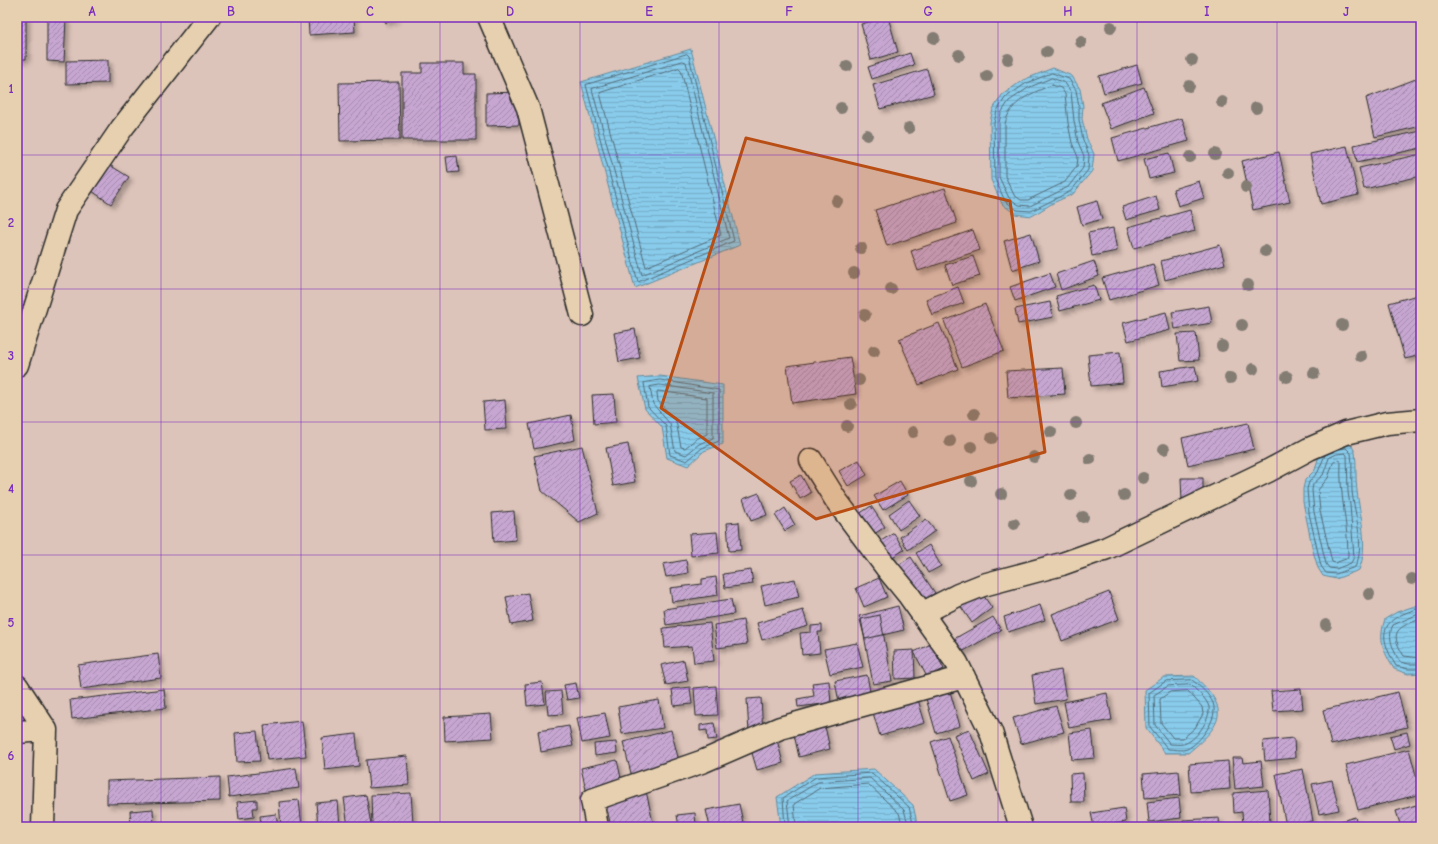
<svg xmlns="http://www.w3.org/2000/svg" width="1438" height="844" viewBox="0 0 1438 844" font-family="'Comic Neue',sans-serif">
<defs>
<pattern id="water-rules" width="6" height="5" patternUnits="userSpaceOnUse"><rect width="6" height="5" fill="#89cbeb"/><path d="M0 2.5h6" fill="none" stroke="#76aeca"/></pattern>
<pattern id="building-hatch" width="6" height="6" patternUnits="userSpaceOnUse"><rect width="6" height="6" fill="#c7a7d2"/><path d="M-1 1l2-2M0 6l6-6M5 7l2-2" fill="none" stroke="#a288ab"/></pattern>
<filter id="shadow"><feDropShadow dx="3.5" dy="3.5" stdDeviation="2" flood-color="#0004"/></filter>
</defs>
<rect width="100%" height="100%" fill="#ddc4ba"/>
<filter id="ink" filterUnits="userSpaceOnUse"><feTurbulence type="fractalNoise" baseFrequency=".025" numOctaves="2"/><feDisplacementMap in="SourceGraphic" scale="8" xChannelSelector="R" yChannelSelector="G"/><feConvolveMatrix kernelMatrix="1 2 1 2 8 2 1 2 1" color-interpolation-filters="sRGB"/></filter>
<g filter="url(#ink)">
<path fill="url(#water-rules)" stroke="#638b9e" d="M691 49 740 245 635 288 581 82Z
M1053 68 1072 76 1080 89 1083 106 1082 119 1087 139 1094 154 1092 171 1073 194 1053 203 1032 216 1015 214 1002 204 991 180 990 122 993 109 1002 95 1023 80Z
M660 376 723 385V444L704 451 688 466 667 458 662 427 645 409 638 378Z
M1346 444 1352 446 1355 452C1357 465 1355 478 1357 491 1360 516 1369 546 1359 570L1336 579 1323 576 1318 568 1313 551 1303 502V489L1305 480 1315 470 1318 459 1323 450Z
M1421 604V673L1408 674 1394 669C1383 651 1378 640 1385 619L1397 612Z
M1194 676C1231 709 1223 724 1188 753H1165L1146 728 1145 690 1164 677Z
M874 769 913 805 918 827H781L777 797 815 773Z"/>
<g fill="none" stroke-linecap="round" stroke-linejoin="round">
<path stroke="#516b78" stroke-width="1" d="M687 54 689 56 734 241 638 282 586 85Z
M683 61 686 62 729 238 642 275 592 89Z
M679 68 681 70 721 235 646 267 600 93Z
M1052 73 1069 79 1076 90 1079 107V120L1083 140 1089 155 1088 170 1071 191 1031 211 1017 210 1005 201 995 179 994 123 997 111 1005 98 1025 84Z
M1052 78 1065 83 1071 92 1074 121 1078 142 1084 156 1083 168 1068 187 1030 206 1019 205 1009 198 999 177V123L1001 113 1009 101 1028 88Z
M1052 85 1061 88 1065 94 1068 123 1072 143 1078 157 1077 166 1065 182 1028 200H1021L1014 195 1005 176V124C1010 101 1032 93 1052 85Z
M660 380 719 390V441L702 448 687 461 670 455 666 426 648 407 644 383Z
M660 385 713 393V438L699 444 686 455 675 451 670 424 653 404 650 387Z
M658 391 707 398V434L696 439 685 448 681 447 676 421 658 401 657 393Z
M1337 454 1345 453 1347 455 1348 492 1350 505 1354 557 1351 563 1336 569 1329 568 1326 564 1314 512 1312 490 1313 484 1323 475 1329 458Z
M1325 455 1318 472 1309 482 1307 489 1309 513 1321 566 1326 573 1336 574 1355 567C1366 548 1354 512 1352 491 1351 478 1353 466 1351 453L1346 448 1340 449
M1338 460 1341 462C1339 493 1348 524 1348 556L1346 559 1335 563 1332 562 1320 511 1318 490 1328 478 1333 463Z
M1421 608C1383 618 1375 631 1396 666L1408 669H1421
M1421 613 1393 625C1387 637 1393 650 1400 662L1409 664H1421
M1421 619C1398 627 1388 631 1404 656L1421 658
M1192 680C1200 686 1209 694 1213 703 1219 718 1200 743 1187 749 1182 751 1173 749 1168 749L1150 727 1149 693 1166 681Z
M1191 685C1197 691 1207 699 1209 707 1211 719 1195 742 1183 744 1179 745 1174 744 1170 744L1155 725 1154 695 1168 686Z
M1188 691 1202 707 1203 714 1195 728 1183 738H1173L1161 723 1160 699 1170 692Z
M785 827 783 798 816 777 872 773 909 807 914 827
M790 827 787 801 818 782 870 778 904 810 909 827
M796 827 794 804 820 788 868 784 899 813 903 827"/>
</g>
<path fill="url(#building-hatch)" stroke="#2b2b2b" filter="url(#shadow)" d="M17 17H26V59H17Z
M308 17H354L355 32 309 35Z
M383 17H397L386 23Z
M888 17 898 52 871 60 861 24Z
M47 18H66L64 62 47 61Z
M910 53 914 65 872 79 868 67Z
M108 60V83L66 84V61Z
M422 63H464V74H476V140H402V73H422Z
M1137 65 1142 83 1104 93 1099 76Z
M927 69 934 94 880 109 873 85Z
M1421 77V126L1375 137 1366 98Z
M399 82 400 140 340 141 339 83Z
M1144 87 1154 113 1111 129 1101 103Z
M519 92V125L486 126V93Z
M1182 118 1189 141 1118 161 1112 138Z
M1421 131V148L1357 162 1354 145Z
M1347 146 1358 195 1321 204 1310 154Z
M1279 152 1290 202 1253 210 1242 161Z
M1169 153 1174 173 1149 179 1144 159Z
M1421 154V176L1364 189 1359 168Z
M457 156 459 172 448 173 446 157Z
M108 164 129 177 111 204 86 187Z
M1199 181 1204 198 1178 206 1173 189Z
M945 188 957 223 887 246 875 210Z
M1156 196 1160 210 1126 220 1122 207Z
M1097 201 1102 219 1082 225 1077 207Z
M1190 210 1195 231 1134 248 1128 227Z
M1113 228 1117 251 1092 256 1088 233Z
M973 230 980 250 918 271 911 251Z
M1031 233 1039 261 1012 270 1004 241Z
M1220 245 1225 264 1165 280 1161 261Z
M973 256 980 276 952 285 945 265Z
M1094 261 1099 276 1061 290 1056 274Z
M1153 264 1159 285 1109 300 1102 278Z
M1050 273 1055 287 1015 301 1010 287Z
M1094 285 1099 300 1060 311 1056 296Z
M958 287 964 303 932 315 926 299Z
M1421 294V355L1405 359 1389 303Z
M1050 302 1053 317 1018 324 1015 309Z
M985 304 1004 351 962 367 944 321Z
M1209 306 1212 323 1175 329 1172 312Z
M1166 312 1170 330 1128 341 1123 323Z
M939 323 958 369 919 385 899 339Z
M635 329 640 358 619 362 614 333Z
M1196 333 1199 360 1180 361 1177 334Z
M1120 352 1123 383 1091 386 1088 355Z
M850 357 856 394 792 403 787 366Z
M1195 366 1198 381 1162 387 1160 371Z
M1063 368 1065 394 1008 398 1006 371Z
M614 394 616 422 594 424 592 395Z
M505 400 507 429 485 430 483 402Z
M571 415 575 440 534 449 529 424Z
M1248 423 1254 449 1188 465 1182 438Z
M628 444 635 482 613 486 606 448Z
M582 446 598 513 579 522 542 491 534 456Z
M859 460 867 475 848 486 839 471Z
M801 475 811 493 800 499 790 481Z
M1181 478H1203V501L1182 502Z
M900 481 908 495 883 510 874 496Z
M759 493 767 515 751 521 743 499Z
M909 500 920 516 899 530 889 514Z
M871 506 885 527 874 534 859 514Z
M785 508 795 525 785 531 775 515Z
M514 511 516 540 494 542 492 513Z
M926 519 935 531 908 550 900 537Z
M739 522 741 550 729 551 727 523Z
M717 532 719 553 691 556 689 534Z
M894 533 904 550 889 559 879 542Z
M929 545 941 566 928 573 916 553Z
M911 557 935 593 922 601 898 565Z
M686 560 688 573 666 577 663 564Z
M751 570 753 584 725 588 723 574Z
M716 577 718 595 672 602 670 588 702 584V579Z
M879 578 887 597 864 607 856 588Z
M795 579 799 597 765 605 761 586Z
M981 592 992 608 972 623 961 607Z
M1109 592 1119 619 1062 641 1052 614Z
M528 593 533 621 511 625 506 597Z
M731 599 734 614 666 625 664 609Z
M1040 605 1045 620 1008 632 1004 617Z
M898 606 904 630 865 639 859 616Z
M803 610 808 626 762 640 757 623Z
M880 615 892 681 873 684 861 619Z
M993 617 1001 630 960 653 952 640Z
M743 620 747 644 717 648 714 625Z
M710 623 714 661 694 663 692 646 665 648 663 628Z
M822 625V632H818L820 653 802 655 800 633 811 632V626Z
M857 643 863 667 830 674 824 649Z
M931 644 944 669 927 677 914 652Z
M914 650 915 678 895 679 894 651Z
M158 654 161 678 81 689 78 665Z
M684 660 688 681 666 685 661 665Z
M1061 670 1066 699 1036 704 1032 675Z
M867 675 871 697 839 703 835 681Z
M829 681 831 703 798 707 797 699 814 696 812 683Z
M542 682 545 704 527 706 525 684Z
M576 683 579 698 567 700 564 685Z
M716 686 718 715 696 716 694 688Z
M690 687 692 704 674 706 672 689Z
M949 688 960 726 936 733 925 695Z
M164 689 166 708 72 719 70 700Z
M1301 689 1303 709 1273 711 1271 691Z
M561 691 563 714 548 715 546 692Z
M1398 692 1407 727 1331 745 1323 710Z
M916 693 925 723 880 736 871 706Z
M1107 693 1112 720 1069 728 1064 702Z
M761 698 763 733H749L747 699Z
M659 700 663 728 622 734 618 707Z
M1056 706 1064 732 1021 744 1013 718Z
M605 713 610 738 582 743 577 718Z
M491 714 493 738 445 741 444 717Z
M302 721 306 756 267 760 264 725Z
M824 722 830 749 799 757 793 730Z
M714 723 717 739 708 740 707 730 700 731V725Z
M569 726 573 746 541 752 538 731Z
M969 729 989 774 974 781 954 735Z
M671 730 680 765 632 777 623 742Z
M1092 730 1095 758 1072 760 1069 733Z
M257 731 260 761 237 762 235 733Z
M1407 732 1410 744 1394 749 1390 736Z
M356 734 359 766 325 770 322 738Z
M776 736 783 763 757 770 749 743Z
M948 736 968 795 950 801 931 742Z
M1294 738 1295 758 1265 761 1263 741Z
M616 742 617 753 595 756 594 744Z
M1409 749 1421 794 1358 810 1346 765Z
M407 756 409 785 369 788 366 760Z
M1232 758H1242L1243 763 1261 761 1264 786 1235 789Z
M617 760 623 787 587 794 581 768Z
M1228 761 1230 789 1191 792 1189 764Z
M296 768 299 788 229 797 227 777Z
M1303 769 1313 821 1286 826 1276 774Z
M1179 771 1181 795 1145 798 1143 774Z
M1083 773 1084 802H1071L1070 774Z
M220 777V801L107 804V781Z
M1332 780 1339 810 1319 814 1312 784Z
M1268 790 1270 823 1243 825 1242 812 1234 813 1233 793Z
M646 791 654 827H611L605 800Z
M411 793 413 823 372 825 371 795Z
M366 795 371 825 348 827 344 798Z
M1179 798 1181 818 1149 822 1147 802Z
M257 800V808H253L254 817 239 819 237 802Z
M299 800 302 827H281L279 802Z
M338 801 340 827H318L316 803Z
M739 804 744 827H710L706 810Z
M1416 805 1421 827H1401L1396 811Z
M1124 808 1126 822 1094 827 1091 813Z
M153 809 154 827H131L130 811Z
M695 813 696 827H679L677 815Z
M276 814 278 827H261L260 816Z
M1355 817 1358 827H1329L1328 825Z
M1219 818 1220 827H1184L1183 820Z
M257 823 258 827H202Z
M1178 823V827H1155V825Z"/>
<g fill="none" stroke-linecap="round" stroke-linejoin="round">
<defs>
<path id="minor" d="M489 17 528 108 582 315
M17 365 66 210 122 128 209 17
M811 460 836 500 886 567 908 594 957 663 991 732 1021 827
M923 613 958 595 983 585 1062 564 1107 548 1268 471 1309 449 1346 433 1387 423 1421 420
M17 686 46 730 43 827
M17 732 46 730
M597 827 592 800 704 761 780 728 964 677"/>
</defs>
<use href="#minor" stroke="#2b2b2b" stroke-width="25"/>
<use href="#minor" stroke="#e7d0b0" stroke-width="22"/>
</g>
<g fill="#827b73">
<circle cx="1111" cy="27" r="6"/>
<circle cx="934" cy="38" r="6"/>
<circle cx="1081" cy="42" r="6"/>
<circle cx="1047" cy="52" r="6"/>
<circle cx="959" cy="55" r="6"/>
<circle cx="1008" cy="59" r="6"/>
<circle cx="1192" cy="60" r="6"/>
<circle cx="847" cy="66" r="6"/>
<circle cx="987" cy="76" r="6"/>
<circle cx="1189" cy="86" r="6"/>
<circle cx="1222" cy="102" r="6"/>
<circle cx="841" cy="108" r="6"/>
<circle cx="1256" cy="108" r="6"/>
<circle cx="909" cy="128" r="6"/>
<circle cx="867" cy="135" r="6"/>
<circle cx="1215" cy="154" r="6"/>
<circle cx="1190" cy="157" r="6"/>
<circle cx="1228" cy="173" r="6"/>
<circle cx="1246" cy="187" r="6"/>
<circle cx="837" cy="201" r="6"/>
<circle cx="861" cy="248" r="6"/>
<circle cx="1265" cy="251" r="6"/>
<circle cx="854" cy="273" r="6"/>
<circle cx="1248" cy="285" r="6"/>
<circle cx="891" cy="289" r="6"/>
<circle cx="865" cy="315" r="6"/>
<circle cx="1242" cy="325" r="6"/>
<circle cx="1342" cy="325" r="6"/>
<circle cx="1222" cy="346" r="6"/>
<circle cx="874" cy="351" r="6"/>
<circle cx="1361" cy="356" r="6"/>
<circle cx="1253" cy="369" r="6"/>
<circle cx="1314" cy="373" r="6"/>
<circle cx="1287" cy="377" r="6"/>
<circle cx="1230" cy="378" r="6"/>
<circle cx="859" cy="380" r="6"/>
<circle cx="851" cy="404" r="6"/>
<circle cx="974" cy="414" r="6"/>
<circle cx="1076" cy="423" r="6"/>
<circle cx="847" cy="426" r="6"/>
<circle cx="913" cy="432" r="6"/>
<circle cx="1051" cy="432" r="6"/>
<circle cx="992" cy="438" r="6"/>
<circle cx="950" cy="441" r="6"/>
<circle cx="971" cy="447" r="6"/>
<circle cx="1164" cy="449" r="6"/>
<circle cx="1034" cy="457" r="6"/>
<circle cx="1090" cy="459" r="6"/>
<circle cx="1143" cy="478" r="6"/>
<circle cx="971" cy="481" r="6"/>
<circle cx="1001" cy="494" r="6"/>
<circle cx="1071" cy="495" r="6"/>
<circle cx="1124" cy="495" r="6"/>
<circle cx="1083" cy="517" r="6"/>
<circle cx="1014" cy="524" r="6"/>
<circle cx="1412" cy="579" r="6"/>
<circle cx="1369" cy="594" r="6"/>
<circle cx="1326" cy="625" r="6"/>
</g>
</g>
<path fill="#b94e14" fill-opacity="0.2" stroke="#b94e14" stroke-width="3" stroke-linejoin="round" d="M746 138 1010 201 1045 452 816 519 661 408Z"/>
<path fill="none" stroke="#7b2cbf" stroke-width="1" stroke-opacity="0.55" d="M161 17V827M301 17V827M440 17V827M580 17V827M719 17V827M858 17V827M998 17V827M1137 17V827M1277 17V827M17 155H1421M17 289H1421M17 422H1421M17 555H1421M17 689H1421"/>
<rect width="1438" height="844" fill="none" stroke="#e7d0b0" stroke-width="44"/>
<rect x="22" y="22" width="1394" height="800" fill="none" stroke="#7b2cbf" stroke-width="1.5"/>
<g font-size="13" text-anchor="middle" font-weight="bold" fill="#7b2cbf">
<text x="92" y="16">A</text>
<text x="231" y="16">B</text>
<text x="370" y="16">C</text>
<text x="510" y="16">D</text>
<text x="649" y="16">E</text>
<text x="789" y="16">F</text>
<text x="928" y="16">G</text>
<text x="1068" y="16">H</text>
<text x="1207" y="16">I</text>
<text x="1346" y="16">J</text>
<text x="11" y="93">1</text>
<text x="11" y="227">2</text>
<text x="11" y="360">3</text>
<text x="11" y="493">4</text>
<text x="11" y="627">5</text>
<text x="11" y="760">6</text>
</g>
</svg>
